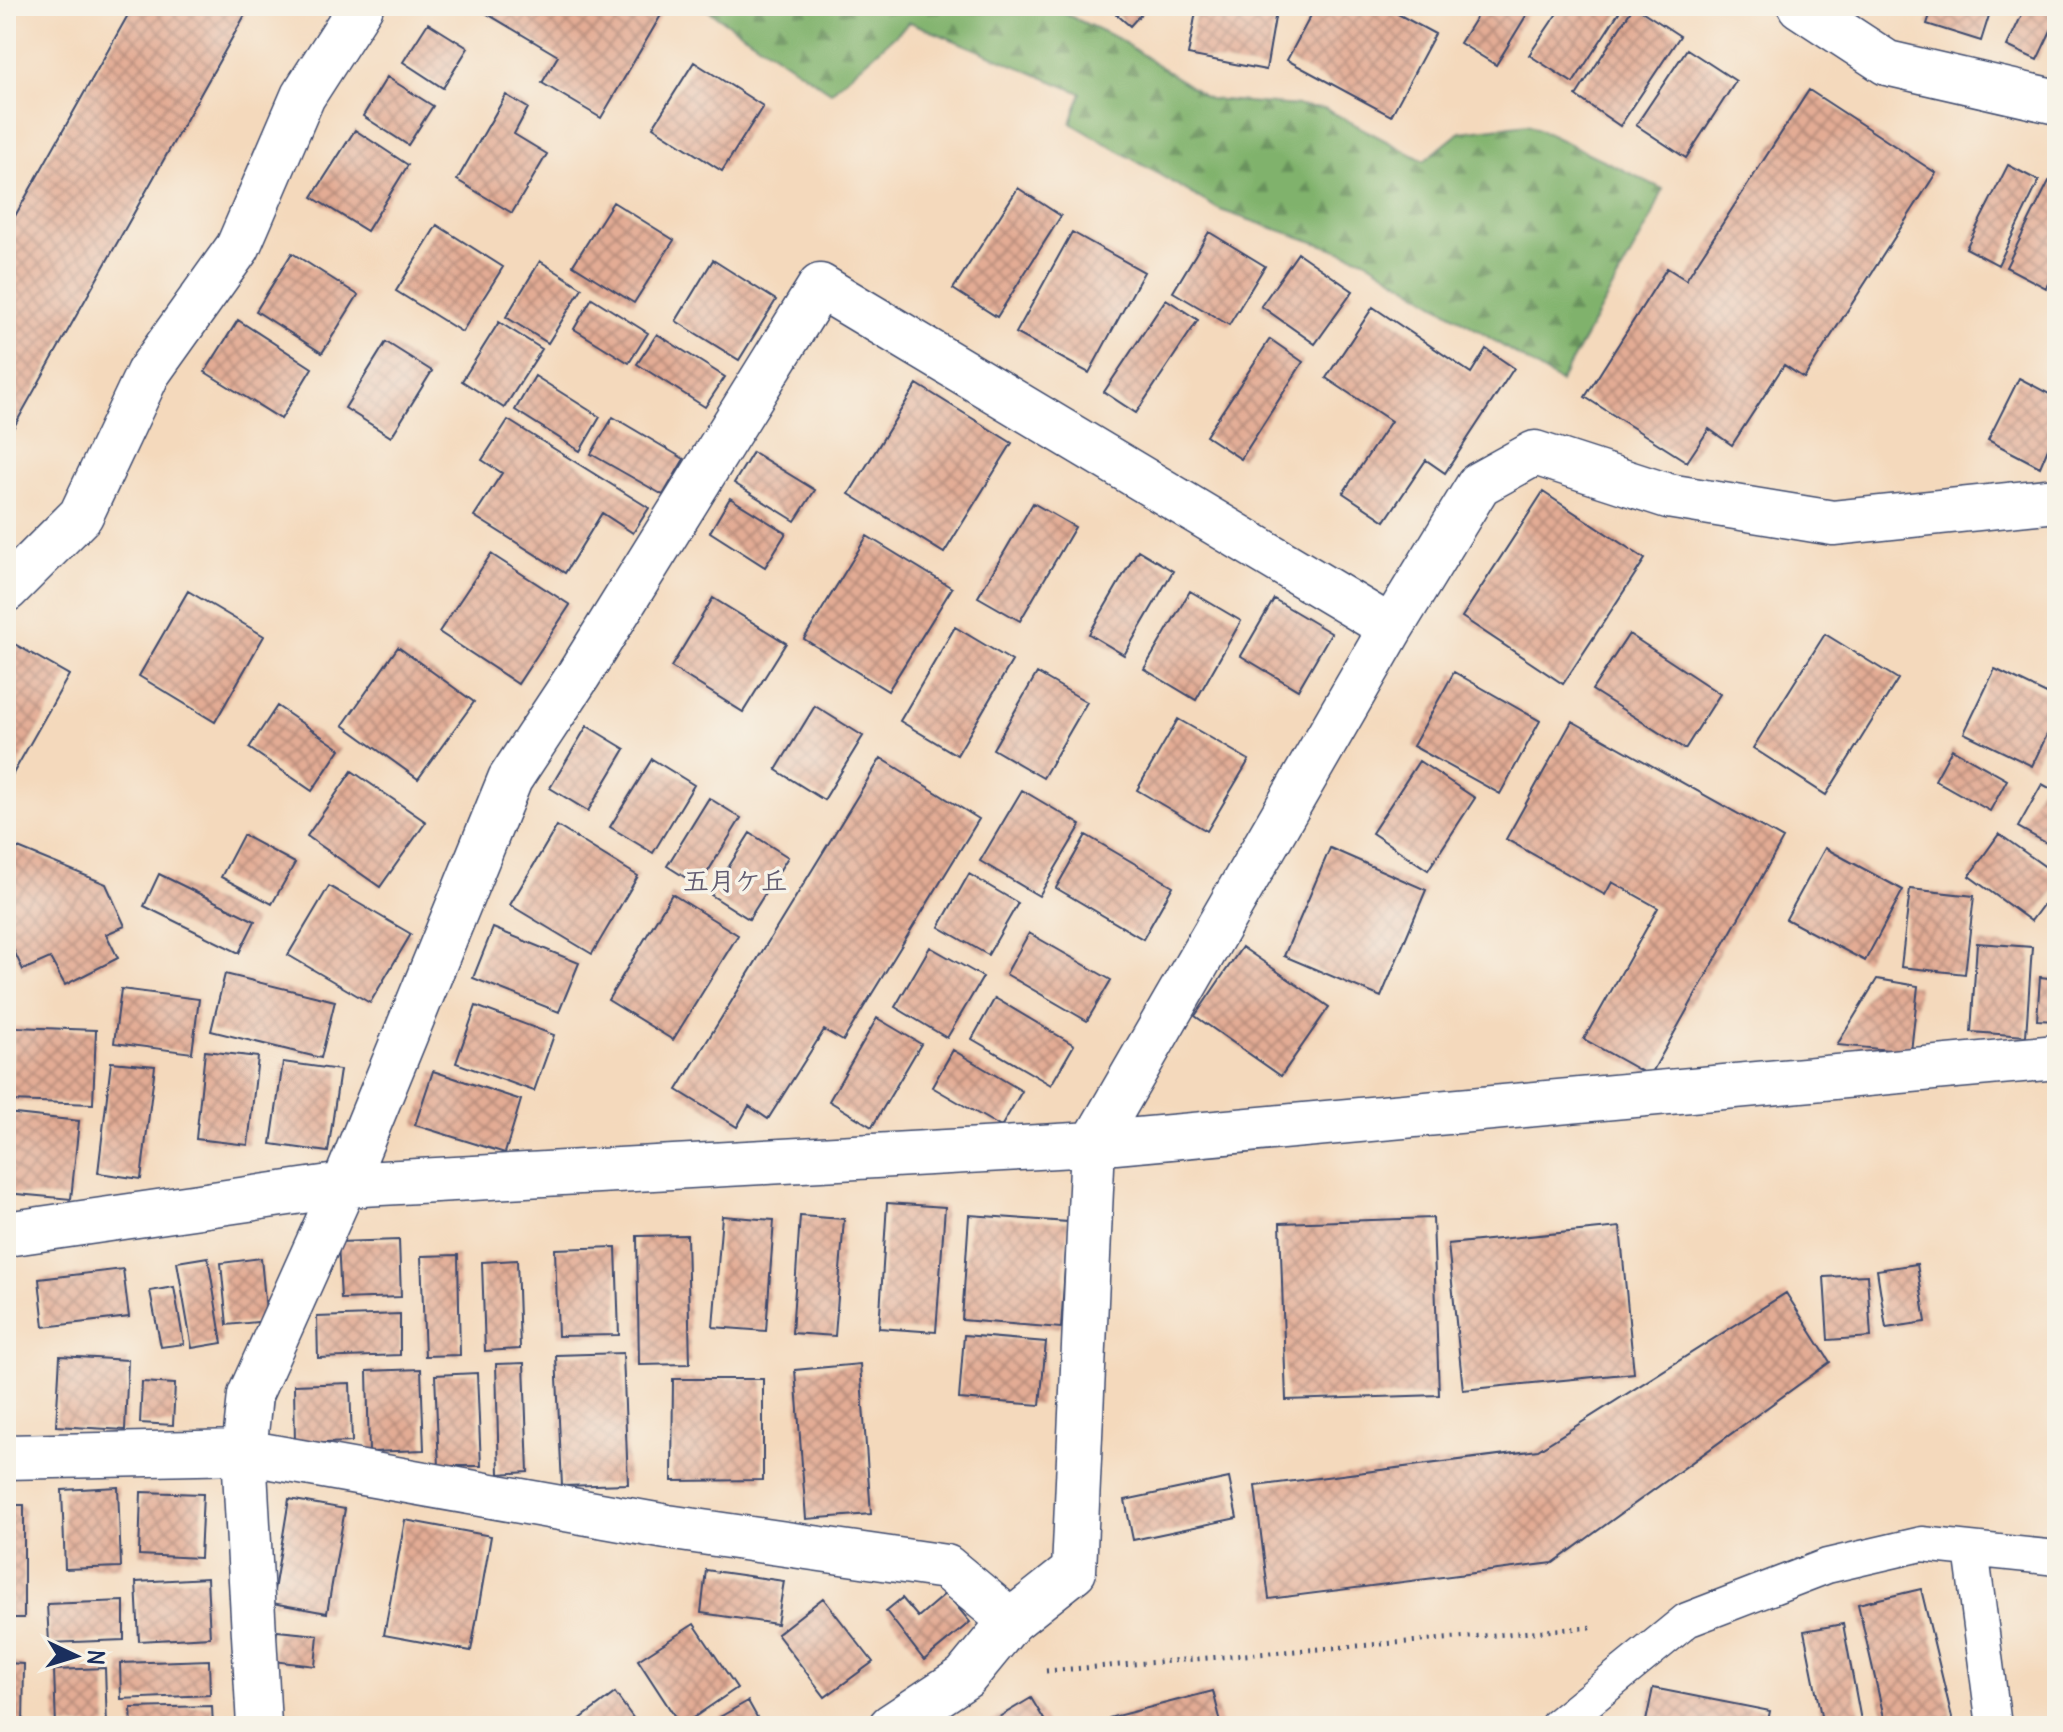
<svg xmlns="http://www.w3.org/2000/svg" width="2063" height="1732" viewBox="0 0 2063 1732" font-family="Delius,'Klee One',sans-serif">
<defs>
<pattern id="forest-firs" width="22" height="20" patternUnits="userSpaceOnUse" patternTransform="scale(2)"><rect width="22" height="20" fill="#80b26c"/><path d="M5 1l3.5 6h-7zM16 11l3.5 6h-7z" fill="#68915c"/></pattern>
<pattern id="building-cross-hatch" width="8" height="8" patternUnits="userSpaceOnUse" patternTransform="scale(2)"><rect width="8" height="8" fill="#e3ac94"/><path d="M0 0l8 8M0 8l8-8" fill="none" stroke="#b78c7c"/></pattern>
</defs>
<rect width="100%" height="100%" fill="#f7f3e8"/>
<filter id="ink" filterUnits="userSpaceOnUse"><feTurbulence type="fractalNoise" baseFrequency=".0125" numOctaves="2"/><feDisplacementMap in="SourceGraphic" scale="16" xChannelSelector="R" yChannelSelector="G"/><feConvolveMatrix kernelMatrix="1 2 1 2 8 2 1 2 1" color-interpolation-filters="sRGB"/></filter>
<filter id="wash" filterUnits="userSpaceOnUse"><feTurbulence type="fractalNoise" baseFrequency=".006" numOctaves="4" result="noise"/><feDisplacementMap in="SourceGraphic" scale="32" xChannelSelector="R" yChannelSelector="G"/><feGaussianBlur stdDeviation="1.8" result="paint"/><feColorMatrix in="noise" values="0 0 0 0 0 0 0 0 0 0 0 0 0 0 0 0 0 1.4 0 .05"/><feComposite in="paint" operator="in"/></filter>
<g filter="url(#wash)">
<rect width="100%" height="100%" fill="#f4d9bc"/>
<path fill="url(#forest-firs)" stroke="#4e7065" stroke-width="2" d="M705 6H1048L1117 38 1209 99 1324 108 1424 161 1460 132 1528 124 1663 189 1652 217 1560 382 1364 259 1220 210 1071 123 1081 93 910 22 831 92 703 7Z"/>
<g id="blocks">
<path fill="url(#building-cross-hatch)" d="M133 6H250L6 441V232Z
M474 6H658L664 10 601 118 542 83 558 56Z
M1107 6H1148L1130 26Z
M1197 6H1277L1266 70 1188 55Z
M1316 6H1383L1435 34 1391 116 1287 60Z
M1483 6H1532L1496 65 1460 43Z
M1562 6H1623L1573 83 1529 55Z
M1634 6 1680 36 1620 126 1576 96Z
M1933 6H1992L1981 41 1927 24Z
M2026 6H2057V18L2037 60 2007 46Z
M428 23 468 48 443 88 403 62Z
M1687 49 1736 81 1686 158 1636 125Z
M694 62 763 106 722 171 653 127Z
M387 77 433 106 408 145 363 116Z
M1809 90 1936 173 1804 378 1784 365 1732 445 1709 429 1687 462 1585 397 1667 268 1686 280Z
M506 95 528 108 514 134 547 154 512 213 457 180Z
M355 130 408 165 367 231 312 197Z
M2008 165 2039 181 1998 265 1966 248Z
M2049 181 2057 185V265L2046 288 2006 267Z
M1018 188 1061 216 997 317 953 289Z
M613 202 674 240 634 303 573 265Z
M437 225 503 267 462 332 396 291Z
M1072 232 1144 272 1089 373 1016 333Z
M1209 232 1265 266 1229 325 1173 292Z
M292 253 358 295 322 353 256 311Z
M1298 253 1353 291 1315 344 1261 306Z
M713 260 776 300 739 360 676 321Z
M540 261 582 288 548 343 506 317Z
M592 298 648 333 629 363 574 329Z
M1166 299 1198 320 1136 413 1104 392Z
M1373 307 1471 373 1486 349 1514 368 1445 473 1426 460 1385 521 1343 493 1391 421 1326 378Z
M238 320 312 368 281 419 205 372Z
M499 322 542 349 504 408 462 381Z
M657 334 725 377 705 407 637 364Z
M1270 339 1303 362 1241 459 1206 436Z
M386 342 432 371 391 437 345 408Z
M535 376 600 417 580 451 515 410Z
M2019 378 2057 398V453L2048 448 2040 467 1988 440Z
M917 384 1012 443 944 553 849 494Z
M613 417 684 459 663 495 591 454Z
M508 420 649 508 633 533 602 513 565 573 474 516 502 473 482 460Z
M753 452 815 490 795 521 734 483Z
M1543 492 1645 559 1563 684 1462 617Z
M730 498 786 533 765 567 710 532Z
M1033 503 1075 527 1020 621 978 597Z
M867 536 952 588 888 691 804 639Z
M1138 550 1173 571 1124 655 1089 634Z
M491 554 570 605 518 684 439 632Z
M188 591 264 636 215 722 139 676Z
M1190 591 1241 621 1196 700 1144 669Z
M713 598 786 643 743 712 671 667Z
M1274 599 1331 633 1298 690 1241 656Z
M955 627 1012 661 957 755 900 721Z
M1629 634 1720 694 1685 749 1592 690Z
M1825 634 1898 679 1826 795 1753 748Z
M11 642 69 675 6 786V651Z
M398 647 474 702 418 779 343 725Z
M1995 669 2057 699V714L2032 766 1964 733Z
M1454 672 1540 721 1500 794 1413 746Z
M1037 673 1087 702 1043 778 993 749Z
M277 706 340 749 312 791 249 748Z
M815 706 863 736 824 800 776 770Z
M1178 719 1249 760 1207 831 1137 790Z
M1572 721 1783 839 1650 1076 1584 1039 1658 908 1612 882 1605 895 1506 839Z
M587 726 625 749 588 811 550 788Z
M1952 749 2007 780 1990 811 1935 780Z
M881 758 979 819 843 1041 824 1030 768 1119 749 1106 737 1127 677 1090Z
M652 759 694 785 653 853 610 827Z
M1419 761 1475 798 1428 870 1372 833Z
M352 771 426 822 380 887 307 836Z
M2042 784 2057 792V849L2018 827Z
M1022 790 1081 825 1039 896 980 861Z
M709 798 741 818 699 886 667 866Z
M557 826 638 876 592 954 510 905Z
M750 833 788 857 749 919 711 895Z
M1999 834 2057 875V886L2031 921 1969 876Z
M243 835 295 863 272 904 221 877Z
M1086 835 1173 886 1143 939 1056 888Z
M6 843 106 884 125 926 106 934 118 958 65 985 50 958 23 970 14 951 6 955Z
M1330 848 1426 890 1381 997 1284 956Z
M1825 848 1903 890 1865 961 1786 919Z
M159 874 255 921 239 953 144 906Z
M969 874 1018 903 988 955 939 927Z
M329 886 411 934 370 1003 288 955Z
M1910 889 1974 896 1965 974 1901 967Z
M672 894 738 935 673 1040 608 1000Z
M493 928 579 963 559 1012 473 978Z
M1029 933 1111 980 1087 1021 1006 974Z
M1977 943 2032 947 2026 1036 1971 1032Z
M930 947 983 977 947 1038 895 1007Z
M1242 947 1329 1007 1281 1076 1195 1016Z
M225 974 335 1001 321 1058 211 1031Z
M2040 977 2057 979V1021L2037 1020Z
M1877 979 1918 986 1911 1052 1837 1045Z
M121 989 199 999 192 1053 114 1043Z
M995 998 1074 1045 1051 1085 972 1039Z
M476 1006 554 1035 534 1091 456 1063Z
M877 1018 921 1044 872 1127 829 1101Z
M14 1027 96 1030 93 1104 11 1101Z
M953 1050 1022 1091 1001 1127 932 1087Z
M205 1051 258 1057 248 1145 196 1139Z
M111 1062 155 1066 141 1179 98 1173Z
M283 1062 340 1070 328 1152 271 1144Z
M433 1071 521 1100 505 1153 415 1125Z
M6 1113 79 1121 71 1199 6 1193Z
M887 1203 945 1207 936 1332 879 1328Z
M969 1215 1068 1222 1061 1328 962 1320Z
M722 1216 774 1220 766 1331 713 1327Z
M800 1216 844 1219 835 1336 792 1333Z
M1433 1218 1439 1395 1286 1400 1280 1223Z
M1620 1227 1634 1373 1463 1390 1448 1244Z
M687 1235 690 1364 639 1365 637 1236Z
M399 1240 401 1297 341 1299 338 1242Z
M616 1247 619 1335 558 1336 555 1249Z
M458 1255 460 1355 425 1356 421 1256Z
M208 1257 222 1343 192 1348 177 1262Z
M261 1258 267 1321 227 1325 221 1263Z
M517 1260 520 1349 485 1351 482 1262Z
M1917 1264 1926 1322 1886 1328 1877 1270Z
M123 1269 129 1317 44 1327 39 1279Z
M1867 1275 1871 1337 1828 1340 1824 1277Z
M174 1287 184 1344 161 1347 150 1291Z
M1786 1293 1830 1362 1553 1563 1269 1599 1255 1486 1538 1450Z
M400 1314V1355L318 1358 317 1317Z
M964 1335 1046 1342 1040 1405 959 1399Z
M623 1353 628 1484 562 1486 556 1355Z
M60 1356 128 1360 125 1430 56 1426Z
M524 1363 528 1472 499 1474 496 1364Z
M860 1364 871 1514 806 1519 795 1370Z
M421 1369 424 1450 369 1452 367 1371Z
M477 1373 481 1466H439L435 1375Z
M673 1379H763V1480L672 1481Z
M142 1382 175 1384 173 1425 140 1423Z
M350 1383 352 1442 295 1444 294 1385Z
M1229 1478 1237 1518 1133 1540 1125 1500Z
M118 1487 121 1567 65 1569 62 1490Z
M141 1492 203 1494 200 1558 139 1555Z
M289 1499 345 1509 327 1613 272 1603Z
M6 1505H24V1618H6Z
M405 1520 491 1536 471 1651 384 1635Z
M706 1570 784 1581 777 1624 701 1613Z
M207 1578 210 1637 139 1641 136 1582Z
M1921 1589 1954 1726H1886L1858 1604Z
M946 1593 970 1622 924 1660 886 1611 902 1598 918 1617Z
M823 1598 873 1662 825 1697 777 1634Z
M124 1601V1640L49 1643 47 1604Z
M694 1624 737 1688 681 1726 638 1660Z
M1843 1624 1862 1726H1823L1804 1631Z
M277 1631 318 1635 315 1666 272 1661Z
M209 1660 210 1695 121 1699 120 1663Z
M6 1663 24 1664 23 1726H6Z
M105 1668 107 1726H56L54 1670Z
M1653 1688 1770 1711 1767 1726H1645Z
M1213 1691 1222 1726H1111L1109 1718Z
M615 1693 639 1726H571Z
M1031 1698 1048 1726H984Z
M748 1701 762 1726H704Z
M212 1706 213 1726H132L131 1708Z"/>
</g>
</g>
<g filter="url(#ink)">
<use href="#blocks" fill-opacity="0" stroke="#3c486c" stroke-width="2"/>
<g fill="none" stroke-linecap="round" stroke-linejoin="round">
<defs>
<path id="service" d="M1971 1549 1994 1726
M1557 1726 1687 1620 1827 1566 1922 1544 2057 1558"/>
<path id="minor" d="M1800 6 1887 63 2057 102
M6 590 81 515 148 373 238 247 303 96 361 6
M6 1234 344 1185 1093 1144 2057 1057
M6 1457 244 1452 667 1527 946 1567 1011 1621
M259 1726 244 1452 250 1395 344 1185 510 779 578 676 820 286 1391 628
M891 1726 965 1677 1011 1621 1074 1571 1093 1144 1391 628 1479 484 1535 453 1668 496 1833 523 2057 500"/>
</defs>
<use href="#service" stroke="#3c486c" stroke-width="37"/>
<use href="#minor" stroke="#3c486c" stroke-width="47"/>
<path stroke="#3c486c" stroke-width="5" stroke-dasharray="2 6" stroke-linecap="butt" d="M1046 1671 1594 1627"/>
<use href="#service" stroke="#fff" stroke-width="34"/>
<use href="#minor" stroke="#fff" stroke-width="44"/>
</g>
</g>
<g text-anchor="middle" stroke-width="7" stroke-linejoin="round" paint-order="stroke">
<g font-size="26" font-weight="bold" fill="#615b71" stroke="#f7f3e8">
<text x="735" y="890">五月ケ丘</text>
</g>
</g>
<rect width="2063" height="1732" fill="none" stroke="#f7f3e8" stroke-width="32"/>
<g transform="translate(76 1656) rotate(94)" stroke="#f7f3e8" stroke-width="6" paint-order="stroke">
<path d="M0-6L14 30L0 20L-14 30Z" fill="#1b2f5e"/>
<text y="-12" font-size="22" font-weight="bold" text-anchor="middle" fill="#1b2f5e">N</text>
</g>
</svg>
